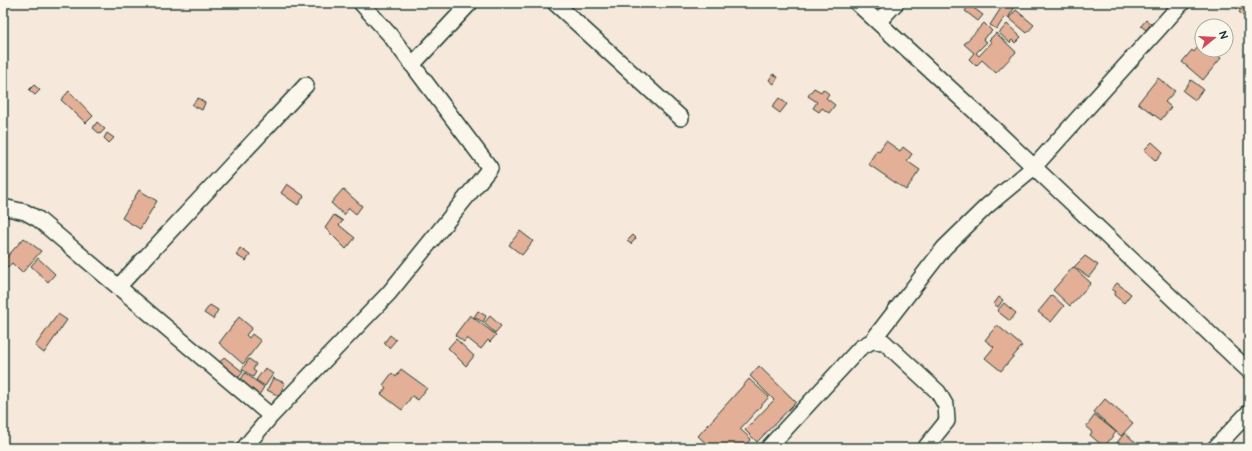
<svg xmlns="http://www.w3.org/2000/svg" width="1252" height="451" viewBox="0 0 1252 451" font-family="'Balsamiq Sans',sans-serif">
<rect width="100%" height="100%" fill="#f6e9db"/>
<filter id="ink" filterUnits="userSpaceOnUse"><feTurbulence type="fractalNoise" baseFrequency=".025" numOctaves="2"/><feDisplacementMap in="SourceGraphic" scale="8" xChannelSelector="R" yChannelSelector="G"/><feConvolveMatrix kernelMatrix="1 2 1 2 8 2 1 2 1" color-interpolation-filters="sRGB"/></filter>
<g filter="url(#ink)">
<path fill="#e3af96" stroke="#1f3d34" d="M967 3 983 15 978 21 965 11 968 7 965 5Z
M1000 3H1013L1016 5 1008 18 1005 16 997 29 990 25 1001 8 998 6Z
M1231 3H1245L1239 10Z
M1247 3H1249V22L1239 12Z
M1016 10 1034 25 1027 33 1009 18Z
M1146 20 1151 24 1146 30 1141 26Z
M984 23 992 31 983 39 987 42 976 53 979 56 992 42 989 40 996 33 1016 52 996 73 982 60 976 66 969 59 974 53 964 44Z
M1007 24 1021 37 1015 43 1012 40 1010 43 999 33Z
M1202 42V50H1211L1221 58 1203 80 1182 62 1192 50 1194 52Z
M773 74 778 77 774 84 769 80Z
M1158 78 1175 91 1165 102 1171 107 1161 120 1138 103Z
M1191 80 1203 89 1195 100 1183 91Z
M34 85 40 90 35 95 29 90Z
M814 88 821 92 823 89 829 94 826 98 835 105 829 113 822 108 819 112 813 108 817 102 808 96Z
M69 91 93 116 86 123 61 100Z
M198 98 205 103 202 110 192 105Z
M779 98 787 104 780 113 772 107Z
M97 122 105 129 100 134 93 128Z
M107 133 114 138 109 143 104 138Z
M886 141 900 151 903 147 912 154 907 161 920 170 906 190 868 164 877 150 879 151Z
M1152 142 1163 152 1156 161 1144 150Z
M287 184 304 196 298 205 281 193Z
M343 189 362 206 356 214 349 208 344 215 331 203Z
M139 190 157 201 140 229 122 218Z
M334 215 343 221 339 225 355 238 346 249 325 228Z
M520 231 533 241 522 255 509 245Z
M633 235 636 238 631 244 627 241Z
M24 238 41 251 22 273 12 263 8 268 3 263V261Z
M240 248 250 255 246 261 236 255Z
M1085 256 1098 265 1089 277 1074 267Z
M38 258 55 274 48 282 31 266Z
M1073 267 1091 283 1070 306 1053 290Z
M1117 283 1131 294 1124 303 1114 295 1116 292 1112 289Z
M1052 295 1064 306 1051 322 1038 312Z
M999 297 1003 300 998 307 994 304Z
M1004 303 1016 313 1010 321 997 311Z
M210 305 218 310 213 319 204 313Z
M478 311 486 316 483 322 474 317Z
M58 314 67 320 44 353 35 346Z
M470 315 496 335 490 342 488 340 481 349 467 338 464 342 455 335Z
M490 316 501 326 495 333 484 323Z
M239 317 252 328 246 335 249 338 252 334 261 341 243 364 219 343Z
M997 325 1022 346 1001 371 985 358 994 347 985 340Z
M390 335 396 340 389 348 384 343Z
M456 339 474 356 466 366 448 348Z
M224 357 243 372 236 381 217 366Z
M249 359 256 364 253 370 256 372 253 377 242 369Z
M759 366 796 402 757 442 745 430 774 400 750 376Z
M265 368 273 374 265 386 256 380Z
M401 369 427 388 418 400 412 396 402 410 381 394 386 388 383 385 392 373 396 377Z
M245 373 264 387 259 395 240 381Z
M273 378 285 383 279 396 267 390Z
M749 379 769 397 740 429 751 439 743 448H711L698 436Z
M1105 399 1133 423 1121 436 1094 412Z
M1095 415 1116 432 1104 447 1090 435 1092 432 1086 427Z
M1125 433 1142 448H1114L1113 447Z"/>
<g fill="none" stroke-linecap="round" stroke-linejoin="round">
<defs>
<path id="street" d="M555 3 681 118
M857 3 992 127 1249 371
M878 22 896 3
M412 65 470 3
M3 207 25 212 38 219 271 416
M118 287 306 85
M872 341 944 248 987 206 1034 167 1182 3
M244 448 271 416 389 293 490 168 390 35 361 3
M768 448 860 348 872 341 884 342 938 392 946 406 947 421 925 448
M1215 448 1249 412"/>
</defs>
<use href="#street" stroke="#1f3d34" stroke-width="18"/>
<use href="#street" stroke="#fbf7ec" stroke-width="15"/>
</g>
</g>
<rect width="1252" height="451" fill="none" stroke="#fbf7ec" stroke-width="16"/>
<rect x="8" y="8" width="1236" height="435" fill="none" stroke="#1f3d34" stroke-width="1.5" filter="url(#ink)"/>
<g transform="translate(1214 38) rotate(72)"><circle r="19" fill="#fbf7ec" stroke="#a3ada2"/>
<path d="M0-3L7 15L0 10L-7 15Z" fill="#d1495b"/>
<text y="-6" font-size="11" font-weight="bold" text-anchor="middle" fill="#1f3d34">N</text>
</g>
</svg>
